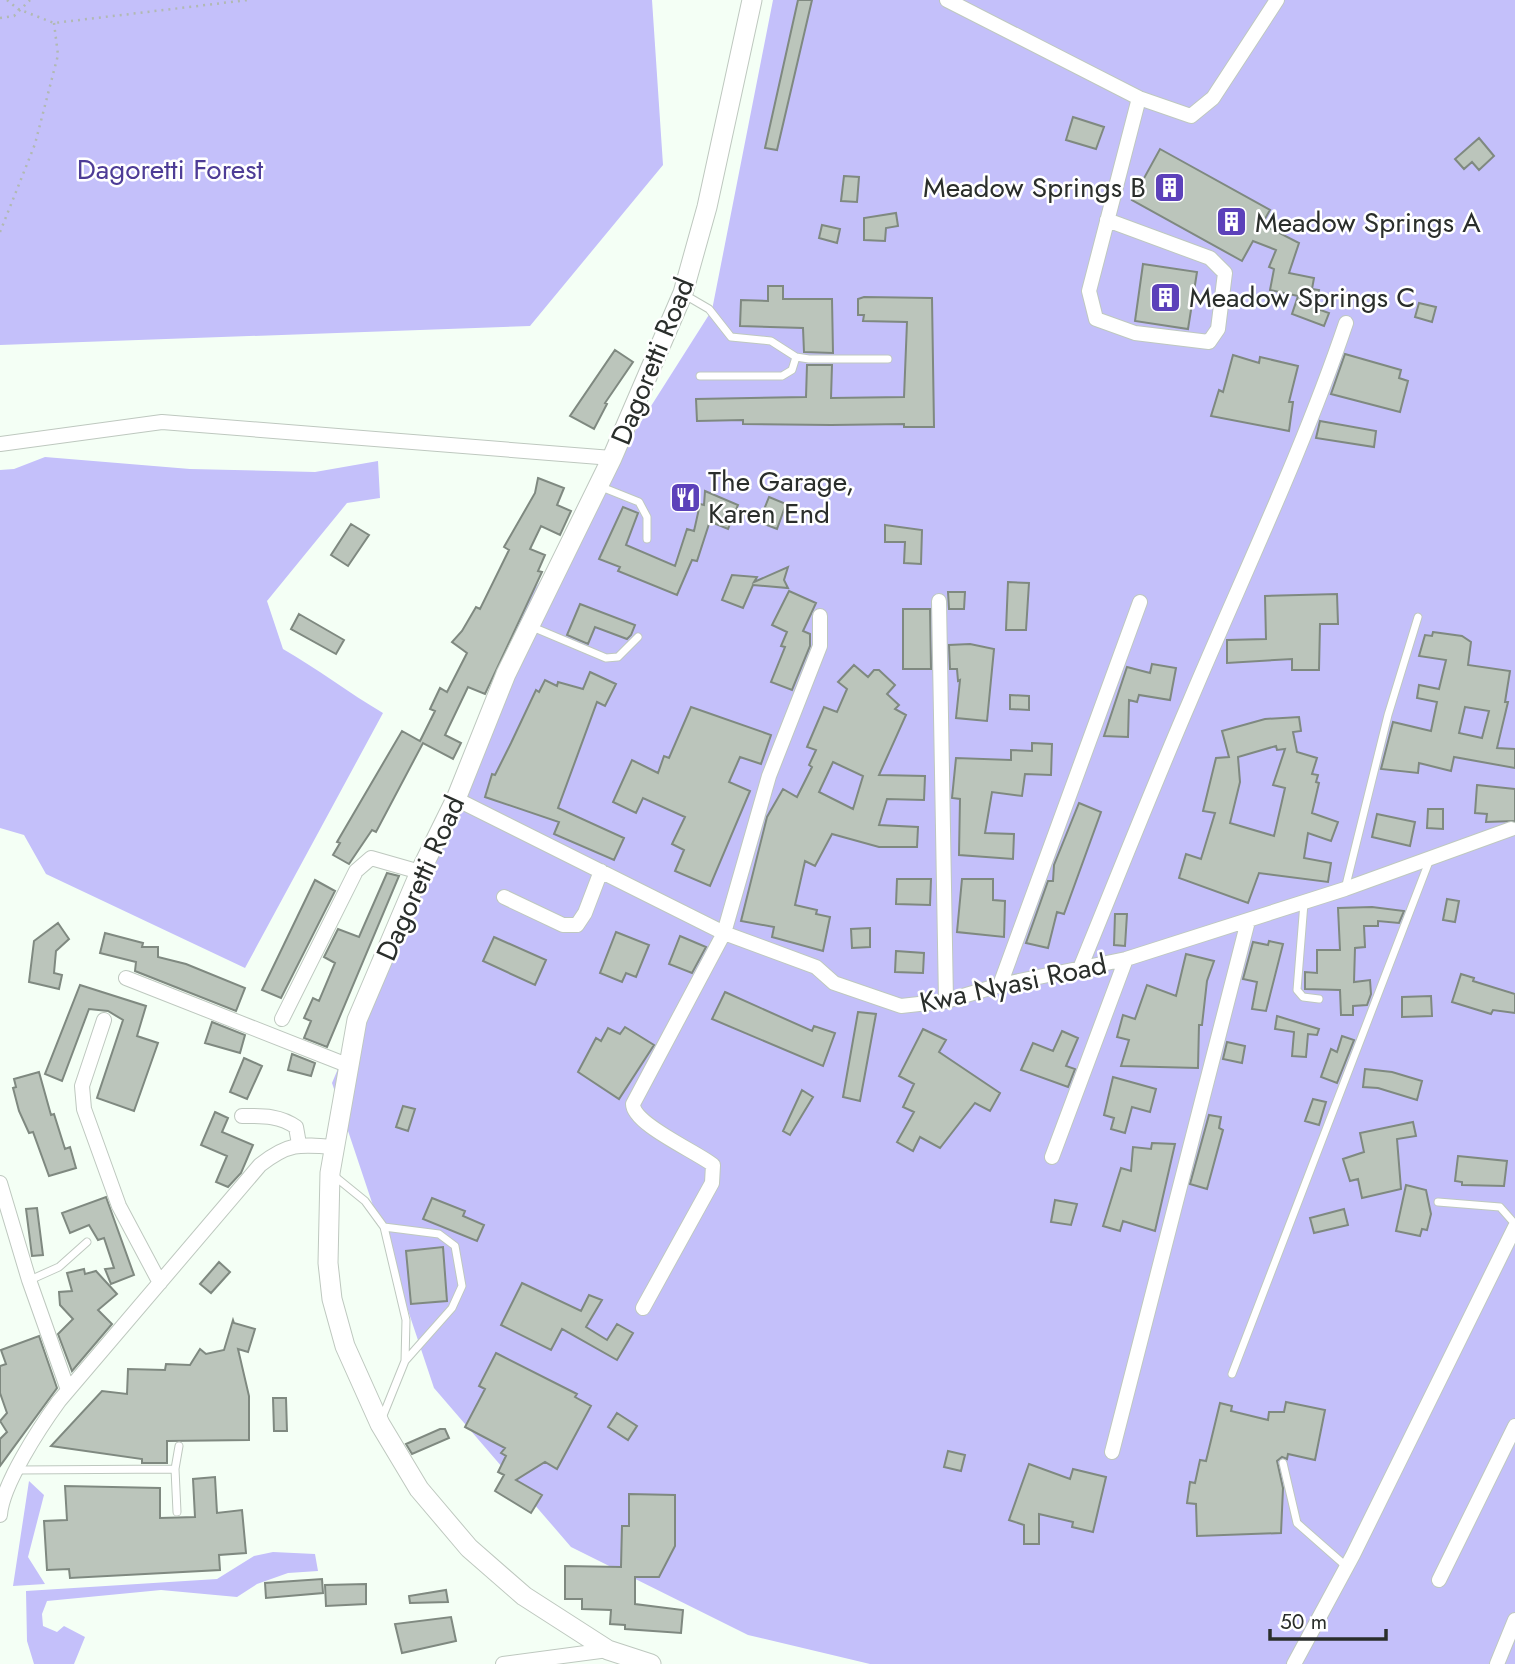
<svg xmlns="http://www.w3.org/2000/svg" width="1515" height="1664" viewBox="0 0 1515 1664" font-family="Jost,sans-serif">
<rect width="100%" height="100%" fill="#f4fff5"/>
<path fill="#c4c0fa" d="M0 0H652L663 165 530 326 0 345Z
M773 0H1515V1664H870L748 1635 571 1547 434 1388 332 1083 413 890 526 603 712 310Z
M45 457 190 469 315 472 378 461 380 498 347 503 267 601 283 649C318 669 349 693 383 713L245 968 46 874 24 835 0 828V470L14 469Z
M29 1481 44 1495 28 1557 45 1584 13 1586Z
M273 1552 315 1554 318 1571 288 1573 257 1584 237 1597 161 1590 47 1601 42 1614 43 1626 57 1632 64 1626 85 1637 74 1664H34L27 1641 26 1591 217 1579 254 1556Z"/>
<path fill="#bbc5bb" stroke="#7f8980" stroke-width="2" fill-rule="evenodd" d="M798 0H812L777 150 765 148Z
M1073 117 1104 127 1096 149 1066 140Z
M1479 138 1494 156 1479 170 1472 162 1464 169 1455 159Z
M1160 149 1270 210 1262 224 1299 243 1289 273 1314 278 1312 289 1319 290 1315 308 1329 313 1324 326 1292 314 1298 296 1270 290 1274 269 1269 267 1276 250 1253 241 1242 261 1132 200Z
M844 176 859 177 857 202 841 201Z
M896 213 898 226 886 228 885 241 864 240V218Z
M822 225 840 229 837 243 819 238Z
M1143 264 1197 272 1188 329 1135 321Z
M768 286H783V299H832L833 353 804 352 803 328 740 326 741 300 768 301Z
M864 297 932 298 934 427H904V424L831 425 743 424V420L697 421 696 399 806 397 807 365H832L831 398 904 397 907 322 863 321 864 315H858V299Z
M1419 303 1436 307 1432 322 1415 317Z
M615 350 633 362 605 403 607 404 594 429 570 416Z
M1345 354 1401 370 1399 378 1408 381 1400 412 1331 394Z
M1233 355 1259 363 1260 357 1298 366 1289 402H1293L1289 431 1211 416 1219 390 1223 392Z
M1320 421 1376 431 1374 447 1316 438Z
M538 478 564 488 557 505 571 511 560 535 541 526 530 549 545 555 538 571 542 572 485 694 468 687 445 735 461 743 453 759 423 743 376 832 372 830 349 864 333 855 340 843 337 842 402 731 420 741 435 711 430 709 440 688 447 692 467 653 452 642 462 631 476 607 480 609 509 550 504 547 535 493Z
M705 491 738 505 728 529 711 522 709 524 697 561 692 560 677 595 618 571 620 567 599 559 623 507 638 513 626 545 675 566 687 529 694 531 700 504 704 505Z
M769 497 786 504 777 529 759 522Z
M351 524 369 535 348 566 331 555Z
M885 525 922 530 921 564 904 563 905 542H885Z
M788 567 784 580 788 588 753 585 743 608 722 600 732 575 757 577 754 582Z
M1008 582 1029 583 1026 630H1006Z
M789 591 816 603 803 631 810 634V646L792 690 771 682 785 647 781 646 787 632 772 625Z
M948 592H965L964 609H949Z
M1337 594 1338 624H1320L1319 670H1292V659L1227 663V640L1266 639 1265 596Z
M580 604 635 625 631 635 627 639 595 627 588 644 567 635Z
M903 609H930L931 669H903Z
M299 614 344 640 336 654 291 629Z
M1433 632 1462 636 1471 642 1468 665 1510 671 1505 702H1508L1497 748 1515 749V768L1454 757 1451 771 1419 763 1418 773 1381 769 1393 722 1431 731 1437 702 1417 698 1419 685 1439 689 1446 660 1419 656 1425 635 1432 636ZM1465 707 1489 711 1482 738 1459 733Z
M970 644 994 649 987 721 956 718 960 680 958 681 957 669H950L949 645Z
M1152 664 1176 668 1170 700 1139 695 1137 702 1129 700 1128 737 1104 736 1127 667 1150 673Z
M854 665 868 677 874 670H879L895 685 887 694 899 705 895 709 906 715 879 775 925 776 924 800 887 799 879 825 918 827 917 847H879L832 834 815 866 805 861 795 905 817 910 816 914 830 917 823 951 772 937 774 927 741 921 767 817 783 789 797 797 812 767 809 765 816 750 807 747 824 707 837 712 847 689 838 682ZM833 762 863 776 853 809 819 792Z
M590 672 616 684 605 706 597 702 558 808 624 838 614 860 554 834 559 822 485 797 492 774 495 775 511 743 536 690 539 692 545 680 557 686 558 682 583 689Z
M1010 695 1029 696V710L1010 709Z
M691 707 771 735 761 764 740 757 729 782 750 791 710 886 675 871 684 850 672 844 685 817 643 798 636 813 613 802 632 760 658 773 664 756 669 758Z
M1299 717 1301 731 1293 732 1297 752 1317 758 1312 774 1318 775 1316 782 1319 783 1312 813 1338 822 1331 841 1308 833 1304 858 1331 863 1328 882 1259 873 1248 903 1179 878 1186 854 1201 859 1215 813 1203 811 1216 758 1229 757 1222 731 1265 719ZM1276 746 1277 750 1285 749 1273 785 1285 788 1274 836 1230 823 1240 782 1238 757Z
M1032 743 1052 744 1051 775 1025 774 1022 796 992 792 985 833 1014 834 1013 859 959 855 960 799 952 798 956 758 1011 760V750L1032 751Z
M1477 785 1515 789V821L1486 822 1487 814 1475 813Z
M1079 803 1101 812 1064 914 1057 912 1048 948 1026 943 1048 881H1053L1054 865Z
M1428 809H1443V829L1427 828Z
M1377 814 1415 822 1410 846 1372 837Z
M387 873 399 876 327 1047 304 1038 311 1021 304 1018 313 998 319 1001 335 963 324 957 338 929 359 937Z
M897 879H931L930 905 896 904Z
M962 879H993V900L1005 901 1004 937 957 932Z
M315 880 335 891 281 998 262 990Z
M1447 899 1459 901 1455 922 1443 920Z
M1372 907 1404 911 1399 923 1378 921V926H1364L1365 947 1355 948 1354 982 1370 980 1371 994 1367 1005 1353 1006V1015H1341L1340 990 1305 989V972L1317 973V950H1340L1338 908Z
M1115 914H1127L1125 946 1114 945Z
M58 923 69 939 56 951 54 973 62 975 59 989 29 982 34 941Z
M870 928V947L852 948 851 929Z
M616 932 649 945 636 977 626 973 622 982 600 973Z
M105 933 143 943 142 947H158V957L186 964 245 988 236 1011 135 971 136 962 100 953Z
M680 936 706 947 692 973 669 964Z
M494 937 546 960 535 985 483 961Z
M1269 941 1283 944 1266 1011 1252 1009 1257 982 1243 979 1253 942 1268 945Z
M896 951 924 953 923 973 895 972Z
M1186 954 1214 961 1207 981 1202 1025H1199L1198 1068 1121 1066 1129 1040 1117 1037 1123 1015 1135 1019 1147 985 1176 996Z
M1461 974 1474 978 1473 981 1515 994V1013L1493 1010 1491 1014 1452 1002Z
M80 985 146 1006 137 1036 158 1043 134 1111 97 1098 123 1020 108 1011 89 1009 62 1081 45 1074Z
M725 992 812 1031 814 1026 835 1033 823 1066 712 1019Z
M1431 996 1432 1016 1402 1017V997Z
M858 1012 876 1014 860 1101 843 1097Z
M1277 1016 1319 1029 1317 1035 1308 1034 1306 1057 1292 1056 1294 1032 1275 1029Z
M212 1022 245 1035 240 1053 205 1043Z
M625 1027 654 1045 619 1099 578 1072 596 1038 601 1041 608 1028 620 1034Z
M923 1029 946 1040 939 1052 1000 1093 990 1111 975 1103 940 1148 920 1137 913 1151 897 1142 914 1112 903 1107 914 1084 899 1076Z
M1062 1031 1078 1038 1066 1066 1075 1069 1068 1087 1021 1070 1033 1043 1053 1051Z
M1342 1036 1354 1040 1337 1083 1321 1077 1331 1049 1337 1052Z
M1227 1042 1245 1046 1242 1063 1223 1059Z
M292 1054 315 1063 311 1076 288 1070Z
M244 1058 262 1066 247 1099 230 1092Z
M1365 1069 1392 1072 1422 1081 1417 1100 1378 1088 1363 1087Z
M39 1072 51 1115 54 1114 65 1149 70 1147 76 1168 49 1176 33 1132 29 1133 19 1111 13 1088 16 1087 14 1079Z
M1113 1077 1156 1089 1150 1112 1132 1107 1125 1133 1111 1129 1114 1118 1104 1115Z
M802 1090 813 1097 790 1135 783 1131Z
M1313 1099 1326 1102 1319 1125 1305 1121Z
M403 1106 415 1109 408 1131 396 1127Z
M215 1112 228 1118 222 1132 253 1145 241 1173 228 1187 216 1182 227 1156 201 1145Z
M1209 1115 1221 1117 1219 1128 1223 1130 1207 1189 1190 1184Z
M1413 1122 1416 1136 1397 1139 1401 1189 1362 1198 1358 1179 1350 1181 1343 1159 1364 1152 1360 1133Z
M1152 1143 1175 1144 1155 1231 1123 1221 1120 1231 1103 1226 1121 1168 1131 1171 1133 1147 1151 1149Z
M1458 1156 1507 1161 1504 1186 1462 1185V1182L1455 1181Z
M1406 1185 1426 1190 1431 1214 1427 1230 1422 1229 1420 1236 1396 1231Z
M106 1197 134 1275 111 1284 105 1269 114 1268 104 1238 98 1240 89 1225 70 1233 62 1213Z
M432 1198 465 1211 463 1216 484 1225 477 1241 423 1219Z
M1055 1200 1077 1204 1071 1225 1051 1222Z
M37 1208 43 1255 32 1256 26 1209Z
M1344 1209 1348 1225 1314 1233 1310 1218Z
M443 1247 447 1301 411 1304 406 1251Z
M219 1262 230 1272 211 1293 200 1284Z
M84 1269 85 1274 96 1271 117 1294 98 1310 112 1324 72 1371 58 1334 73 1319 60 1305 59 1292 72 1291 67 1273Z
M522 1283 581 1311 589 1295 602 1300 586 1327 607 1340 617 1324 633 1333 617 1360 562 1329 551 1350 501 1325Z
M233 1320 234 1323 255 1329 248 1352 238 1349 249 1396V1440L167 1441V1463H142V1459L51 1446 102 1391 127 1394 128 1369 165 1370 166 1364 190 1365 200 1349 206 1354 224 1350Z
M39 1336 57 1388 0 1466V1439L7 1432 0 1421 7 1413 0 1393V1366L6 1364 1 1350Z
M496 1353 577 1394 575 1397 591 1406 557 1469 545 1462 516 1480 542 1495 531 1513 495 1491 504 1475 498 1472 506 1456 501 1453 505 1448 465 1427 485 1389 479 1386Z
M273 1398H286L287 1431H274Z
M1286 1402 1325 1410 1315 1460 1288 1454 1287 1459 1282 1457 1277 1461 1283 1488 1281 1533 1197 1536 1196 1504 1187 1503 1190 1482 1195 1483 1200 1460 1206 1461 1220 1403 1232 1406 1231 1411 1268 1420 1269 1412H1284Z
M617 1413 637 1426 628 1440 608 1427Z
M440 1429H445L449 1438 412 1454 406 1444Z
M948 1451 965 1455 961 1471 944 1467Z
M1029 1464 1070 1479 1073 1469 1106 1477 1093 1532 1072 1527 1073 1522 1039 1514V1544H1024V1525L1009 1520Z
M215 1477 217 1513 242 1510 246 1553 219 1555 220 1570 70 1578 69 1569 47 1570 44 1521 67 1520 65 1486 160 1488V1518L195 1517 193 1479Z
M629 1494 675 1495V1546L659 1577H635V1604L683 1610 681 1633 625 1629V1625L610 1624 611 1610 582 1609V1599H565V1566L621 1567 622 1526H629Z
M322 1579 323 1593 266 1598 265 1583Z
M366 1584V1604L326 1606 325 1585Z
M446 1590 448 1602 410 1603 409 1596Z
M451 1617 456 1641 402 1653 395 1624Z"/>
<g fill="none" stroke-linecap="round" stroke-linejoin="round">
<defs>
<path id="lane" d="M685 295 709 309 731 337 771 341 796 357 809 359H888
M700 376H782L792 370 796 357
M599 486 639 502 647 517V539
M530 626 606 658 618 657 638 637
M1345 889 1388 715 1418 617
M1304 903 1297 990 1303 997 1319 999
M333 1175 365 1201 384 1227 406 1320 405 1361 382 1418
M1438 1202 1500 1207 1515 1224
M384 1227 439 1234 455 1246 462 1286 452 1308 405 1361
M30 1280 59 1267 87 1242
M1232 1374 1430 859
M1283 1463 1297 1523 1347 1567
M175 1469 177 1512
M19 1470 175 1469 179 1446"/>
<path id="street" d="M947 0 1139 98 1191 116 1213 98 1277 0
M1107 220 1210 258 1225 273 1218 329 1209 342 1135 333 1096 319 1089 291 1139 98
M0 444 162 422 612 458
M939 601 946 1001
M456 799 724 933 816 967 834 983 901 1006 946 1001 1000 985 1126 959 1345 889 1511 829
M504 897 563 925H577L585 913 601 871
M1081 966C1117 878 1152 789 1190 701 1243 575 1302 453 1346 323
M126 978 347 1065
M1000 985 1140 602
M282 1019 356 871 371 858 420 872
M104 1020 82 1086 84 1109 119 1206 160 1283
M242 1116C262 1116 279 1115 296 1127L299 1144
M1052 1157 1126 959
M0 1183 29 1280 68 1390
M643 1308 712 1183 713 1165C695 1151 633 1124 633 1104L724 933 769 776 820 646V616
M1112 1452 1248 921
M0 1515C2 1485 40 1427 59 1401L260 1165C288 1143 299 1144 334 1147
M1439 1580 1515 1426
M503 1664 608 1650
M1294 1664 1353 1555 1515 1227
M1497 1664 1515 1620"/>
<path id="secondary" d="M651 1664 608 1650 524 1596 469 1548 419 1489 380 1424 345 1346 332 1299 328 1263 330 1173 357 1020 420 872 456 799 506 674 612 458 683 293 707 207 752 0"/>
</defs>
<use href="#lane" stroke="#bec8bf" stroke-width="9"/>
<use href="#street" stroke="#bec8bf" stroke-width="16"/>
<use href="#secondary" stroke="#bec8bf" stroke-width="21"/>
<path stroke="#b1b9b2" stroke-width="2.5" stroke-dasharray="2 5" stroke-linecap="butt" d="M7 0 18 9 54 23 248 0
M0 18 14 16 30 0
M0 232 35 144 58 55 54 23"/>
<use href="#lane" stroke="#fff" stroke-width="7"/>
<use href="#street" stroke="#fff" stroke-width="14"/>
<use href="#secondary" stroke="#fff" stroke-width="19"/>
</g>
<defs>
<symbol id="building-square" viewBox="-11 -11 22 22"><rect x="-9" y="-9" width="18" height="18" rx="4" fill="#5c41ba" stroke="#fff"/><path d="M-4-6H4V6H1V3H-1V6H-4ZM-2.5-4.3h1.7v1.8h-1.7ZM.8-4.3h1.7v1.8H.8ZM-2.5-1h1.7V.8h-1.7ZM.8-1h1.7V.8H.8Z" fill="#fff"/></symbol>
<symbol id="restaurant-square" viewBox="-11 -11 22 22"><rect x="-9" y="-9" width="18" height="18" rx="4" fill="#5c41ba" stroke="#fff"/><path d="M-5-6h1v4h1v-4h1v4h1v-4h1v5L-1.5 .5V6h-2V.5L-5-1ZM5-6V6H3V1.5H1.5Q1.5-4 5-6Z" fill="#fff"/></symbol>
</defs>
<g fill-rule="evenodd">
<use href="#building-square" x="1152" y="170" width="35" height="35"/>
<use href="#building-square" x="1214" y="204" width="35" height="35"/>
<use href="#building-square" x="1148" y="280" width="35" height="35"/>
<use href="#restaurant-square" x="668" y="480" width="35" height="35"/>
</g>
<g text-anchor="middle" stroke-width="5" stroke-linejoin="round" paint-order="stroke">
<g font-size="28" fill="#4d3c96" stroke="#fff">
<text x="170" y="179">Dagoretti Forest</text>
</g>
<g font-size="28" fill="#2a2e2b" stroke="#fff" text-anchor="start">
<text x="1146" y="197" text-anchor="end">Meadow Springs B</text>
<text x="1255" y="232">Meadow Springs A</text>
<text x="1189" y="307">Meadow Springs C</text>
<text x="708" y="491">The Garage,<tspan x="708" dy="32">Karen End</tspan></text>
</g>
<g font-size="28" fill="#2a2e2b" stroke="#fff">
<text transform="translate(652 361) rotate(-68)" y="10">Dagoretti Road</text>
<text transform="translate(420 878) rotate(-66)" y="10">Dagoretti Road</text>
<text transform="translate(1013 983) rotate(-12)" y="10">Kwa Nyasi Road</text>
</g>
</g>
<path d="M1270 1629v10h116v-10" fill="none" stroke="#2a2e2b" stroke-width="3.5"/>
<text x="1280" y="1629" font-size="21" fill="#2a2e2b" stroke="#ffffff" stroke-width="5" paint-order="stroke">50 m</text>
</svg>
